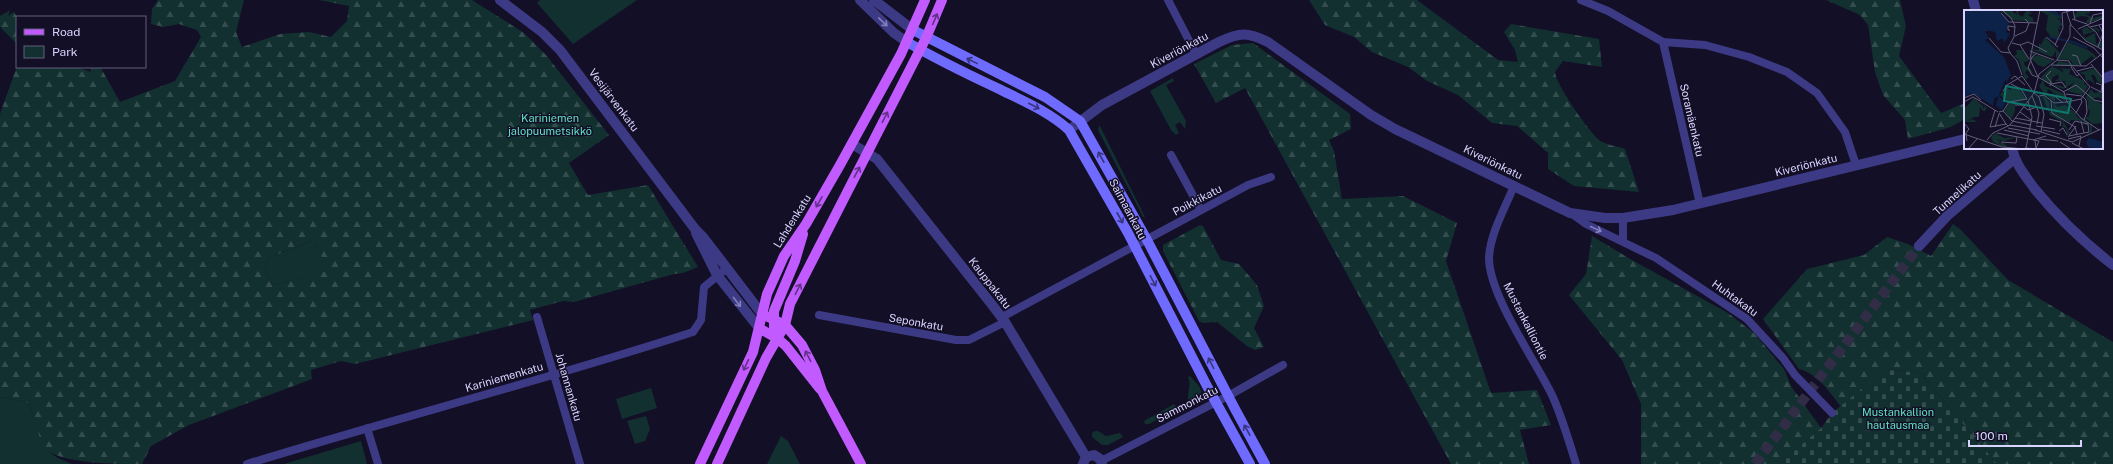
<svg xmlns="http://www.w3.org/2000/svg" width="2113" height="464" viewBox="0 0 2113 464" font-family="'Public Sans',sans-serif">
<defs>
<pattern id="forest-firs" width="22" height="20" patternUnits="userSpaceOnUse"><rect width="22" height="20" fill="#12302f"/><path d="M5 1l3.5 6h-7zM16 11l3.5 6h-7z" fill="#344d4e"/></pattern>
<pattern id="cemetery-stones" width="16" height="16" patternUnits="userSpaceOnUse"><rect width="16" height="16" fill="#12302f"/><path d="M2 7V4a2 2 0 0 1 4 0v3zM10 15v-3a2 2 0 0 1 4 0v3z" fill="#344d4e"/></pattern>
</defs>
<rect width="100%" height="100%" fill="#130f26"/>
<path fill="#12302f" d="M540 0H637L573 44 537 3Z
M1173 78 1174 81 1166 85 1186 121 1185 129 1180 122 1175 125 1179 133 1176 135 1171 130 1150 91Z
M1099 126H1100L1145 217H1143L1098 130Z
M312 241 317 245 328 271 273 285 265 269 268 258Z
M1190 376 1199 386 1202 392 1193 401H1189C1186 394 1192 386 1188 377Z
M651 388 657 408 622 419 616 399Z
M0 397 29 403 45 449 58 458 72 464H0Z
M1174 404 1177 408 1175 410 1149 424H1145L1144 421Z
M646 416 650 429 645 441 635 444 627 421Z
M1095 431H1098L1106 436 1120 433 1123 437 1108 445H1102L1092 437V433Z
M781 436 788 441 800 464H767Z
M361 441 367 464H284Z"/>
<path fill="url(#forest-firs)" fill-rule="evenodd" d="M158 0H244L236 32 242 47 280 34 309 32 331 37 347 21 349 6 319 0H472L524 33 546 55 609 135 569 163 588 195 648 185 698 267 683 273 674 274 574 302 563 301 530 310 533 320 355 364 341 361 311 370 312 379 189 425 151 446 142 464C115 464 64 464 45 449 40 443 33 412 29 403L0 397V114L16 69 17 44 0 27V16L10 10 8 16 14 12 17 17V67H77L91 72 90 67 101 68 120 102 175 81 201 37 197 30 179 24 163 27 151 24 152 9ZM312 241 317 245 327 271 273 285 265 269 268 258Z
M1309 0H1417L1498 60 1518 62 1515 50 1504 32 1511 24 1599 39 1602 67 1563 61 1555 72C1556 85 1588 130 1599 140 1605 145 1618 146 1625 149L1639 192 1574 186 1548 169V153L1517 126 1492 123 1458 95 1427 81 1408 67 1372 52 1354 37 1325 25Z
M1826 0H1900L1906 26 1899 56 1941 113 1965 103V119L1951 127 1908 139 1905 120 1883 95 1875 72 1868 25 1860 15Z
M1253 43 1350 114 1351 129 1329 140 1334 151 1342 199 1403 196 1457 223 1446 261 1491 393 1537 390 1551 425 1520 430 1529 464H1451L1245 88 1216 103 1194 64 1232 45Z
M1953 224 1961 230 2008 280 2113 342V464H1997L1920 373 1886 369 1841 407C1830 392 1818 374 1799 369L1763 319 1807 269 1864 255 1887 237 1908 244 1931 256Z
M1200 225 1203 226 1221 260 1239 264 1257 285 1264 306 1254 328 1264 347 1255 350 1247 346 1217 322 1203 323 1199 321 1163 251V245Z
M1592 236 1632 260 1728 313 1754 333 1784 369 1791 386 1821 428 1779 464H1641V404L1622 360 1569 295 1586 274Z"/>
<path fill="url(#cemetery-stones)" d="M1886 369 1920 373 1997 464H1779L1821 428 1832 413Z"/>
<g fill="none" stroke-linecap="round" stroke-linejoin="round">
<path stroke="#312d47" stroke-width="10" stroke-dasharray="10 5" stroke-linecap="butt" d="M1755 464 1919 246"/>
<path stroke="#3d3a85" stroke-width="8" d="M1168 0 1196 54
M1581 0 1608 11 1663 42 1705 45 1749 57 1787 72 1817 93 1845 132 1856 165
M1663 42 1700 204
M1171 155 1201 210
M1514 186C1505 208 1490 234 1489 258 1489 295 1535 360 1552 395 1562 417 1569 441 1576 464
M1571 213 1586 224 1623 242
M1623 218V242L1656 258 1747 319 1783 358 1795 375 1832 413
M819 315 956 340H969L1005 322
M537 317 580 464
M1002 317 1248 185 1271 177
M367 428 378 464
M1101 461 1228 396 1283 365
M247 464C396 418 546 380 693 332L701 320 704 287 726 269"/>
<path stroke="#3d3a85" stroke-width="10" d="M500 0 542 32 560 50 695 229 703 237 762 314
M860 0 894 33 907 42
M874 0 913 30
M1973 0 1976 11
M2102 79 2113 75
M1069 130 1102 105 1219 42C1240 32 1248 32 1268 42L1371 115 1395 129 1570 213 1605 218H1623L1673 210 1965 139
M852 144 877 159 993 306 1005 322 1086 457
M2012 148C2015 164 2025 175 2034 188 2059 219 2082 241 2113 265
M696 233 717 275 759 328
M1919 246 1947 216 2014 159
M1083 464 1086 457 1094 455 1100 459 1102 464"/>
<path stroke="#6f6bff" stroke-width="10" d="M913 30 1045 97 1080 121 1147 240 1235 409 1265 464
M907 42C936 59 967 74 997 88 1023 101 1048 111 1069 130L1128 233 1208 388 1250 464"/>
<path stroke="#c25bff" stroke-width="10" d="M762 314 785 325 802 345 815 370 822 391 861 464
M759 328 778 339 786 346 820 389
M778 339 774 328V311L795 261 803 234
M700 464 753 352 767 294 784 256 806 224 840 165 901 54 925 0
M717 464 766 358 785 325 790 304 926 38 942 0"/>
</g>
<defs><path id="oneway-shaft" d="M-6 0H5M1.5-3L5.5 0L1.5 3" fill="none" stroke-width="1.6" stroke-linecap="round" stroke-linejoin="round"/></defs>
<g stroke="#623188">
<use href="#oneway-shaft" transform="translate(935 19) rotate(-67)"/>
<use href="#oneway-shaft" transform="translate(885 117) rotate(-63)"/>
<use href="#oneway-shaft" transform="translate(857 172) rotate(-62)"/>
<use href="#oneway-shaft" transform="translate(819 202) rotate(120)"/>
<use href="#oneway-shaft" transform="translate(798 289) rotate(-63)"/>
<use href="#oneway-shaft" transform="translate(808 356) rotate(-117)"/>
<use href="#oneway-shaft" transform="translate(746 365) rotate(115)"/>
</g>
<g stroke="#837fbc">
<use href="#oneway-shaft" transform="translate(883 22) rotate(44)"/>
<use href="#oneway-shaft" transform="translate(1596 229) rotate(25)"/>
<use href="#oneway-shaft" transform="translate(737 302) rotate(52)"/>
</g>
<g stroke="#38347d">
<use href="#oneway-shaft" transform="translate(972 61) rotate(-154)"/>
<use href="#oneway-shaft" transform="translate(1034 106) rotate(27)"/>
<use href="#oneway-shaft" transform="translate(1101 157) rotate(-119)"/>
<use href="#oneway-shaft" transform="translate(1120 218) rotate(61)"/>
<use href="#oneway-shaft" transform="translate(1153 281) rotate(62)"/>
<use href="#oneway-shaft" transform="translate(1211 363) rotate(-117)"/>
<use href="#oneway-shaft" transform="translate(1247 430) rotate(-119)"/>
</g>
<g text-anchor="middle" stroke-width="3" stroke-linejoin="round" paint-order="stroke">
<g font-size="11" fill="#d9d4ff" stroke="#130f26">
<text transform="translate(1179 50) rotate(-28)" y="4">Kiveriönkatu</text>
<text transform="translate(614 100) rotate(53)" y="4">Vesijärvenkatu</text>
<text transform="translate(1692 120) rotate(77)" y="4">Soramäenkatu</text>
<text transform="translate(1493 162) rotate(26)" y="4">Kiveriönkatu</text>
<text transform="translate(1806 165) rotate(-14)" y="4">Kiveriönkatu</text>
<text transform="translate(1957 193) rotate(-42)" y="4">Tunnelikatu</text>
<text transform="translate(1197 200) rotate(-28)" y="4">Poikkikatu</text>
<text transform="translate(1128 209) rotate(62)" y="4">Saimaankatu</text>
<text transform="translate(792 221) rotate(-58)" y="4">Lahdenkatu</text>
<text transform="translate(990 283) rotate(52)" y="4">Kauppakatu</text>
<text transform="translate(1735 298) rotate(36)" y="4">Huhtakatu</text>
<text transform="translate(1526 321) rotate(63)" y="4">Mustankalliontie</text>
<text transform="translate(916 322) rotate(10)" y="4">Seponkatu</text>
<text transform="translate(504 377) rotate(-16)" y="4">Kariniemenkatu</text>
<text transform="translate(569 387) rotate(74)" y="4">Johannankatu</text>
<text transform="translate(1187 404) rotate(-27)" y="4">Sammonkatu</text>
</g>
<g font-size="11" fill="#5fe0c0" stroke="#130f26">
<text x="550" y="122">Kariniemen<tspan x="550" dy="13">jalopuumetsikkö</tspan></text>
<text x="1898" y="416">Mustankallion<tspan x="1898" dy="13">hautausmaa</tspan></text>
</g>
</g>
<g transform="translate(1964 10)">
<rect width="139" height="139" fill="#130f26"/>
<path d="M90 0 98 7 94 9 93 6H85L76 1ZM51 92V101L47 110 40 101 45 93Z" fill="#12302f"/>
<path d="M35 0H47L53 5 52 1 55 0 54 4 58 7 63 0 68 3 64 5 69 8V12L49 10ZM109 0H126V3L121 4 130 8 139 5V8L121 14 125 7 117 6 112 8 113 11 110 6 113 2ZM84 6H93L94 10 97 9 96 11 99 15 94 17 98 19H94L95 23 93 29 88 28 82 20ZM123 17 127 21 131 17 135 19V23L132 19 129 22 119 25 121 28 131 23 132 34 138 32 139 39 120 29 118 19ZM81 27 96 43 92 49V41L88 47 67 39 75 40V33L77 35ZM104 32 124 40 131 45 132 49 122 54 130 49 128 46 116 55 94 56V58L107 59 105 64 121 71 120 74 124 76 119 85 103 81V78L105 79 111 72 99 79 82 73 77 67 88 56 99 62V60L94 58 92 55 94 51 109 54 106 50 94 49ZM94 64 95 68 91 71H102L100 74 92 72 102 74 100 77 88 74V68ZM52 40H58L62 44 65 51 60 52 61 56 66 58 70 64 63 60 61 63 65 67 61 70 55 50 50 46 53 44ZM68 43 71 44 67 46 69 47 74 45 89 51 80 57 74 55 68 49 67 46ZM131 58 139 70V74L134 72 130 65H127L131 74 125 70 122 71 121 65 115 63ZM79 70 81 76 101 84V91L84 79 83 83 91 87V92L79 82 75 76ZM42 77 46 80 49 77 50 79H55L62 89 44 92 36 85ZM127 79 130 83 136 82 139 85V90L134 87 129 89 139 95V113L129 114 121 108 125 106 126 99 123 101 124 92 122 87ZM78 85H80L85 92 86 102 90 101 89 93 94 97 101 95 112 103 113 107 128 114V122L119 126 126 122V114L121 115 119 111 107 110 105 113 91 105 100 112 106 123 103 126 102 118 98 117 99 112 86 105ZM10 88 19 96V100L20 96 23 98 21 101H19L17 99 16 96 15 107H10L4 111 9 109 13 112H0V94L2 97ZM31 123 40 128 53 127 40 131 32 129 36 131 35 134 38 132 44 137H51L48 138 39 137 29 132 27 127Z" fill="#12302f" fill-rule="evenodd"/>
<path d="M0 0H35L45 12 42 22 46 24 40 33 38 28 34 31 32 29V23L28 21H21L25 28 21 30 40 47 47 65 42 73V68L35 85 41 94 37 100 32 95 35 86 30 89 29 96 9 83 0 87ZM125 128 139 132V139L124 137 122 132Z" fill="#0c2248"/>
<path fill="none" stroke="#0c2248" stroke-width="2" d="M84 0 97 6M85 27 109 32 123 38"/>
<path fill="none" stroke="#625e7d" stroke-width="1" d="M38 0 47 8 51 16 50 27 44 38 46 43M76 0 66 49 74 67 100 82 103 92M102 0 107 15M37 3 45 12 73 13M98 3 109 0 111 10M108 9 123 14M126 13 129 5 139 3M106 14 122 31 139 40M123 15 132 22 137 31M126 17 139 14M114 19 139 8M46 20H44V16L51 17M51 26 62 21 65 13 61 9M82 27 92 35M109 27 130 38 139 48M25 28 37 42 47 43M48 33 56 35 65 49M56 35 64 32 83 42M94 37 91 35 99 18 98 3M134 37 139 23 135 15M66 41 90 50M46 43 53 51 58 65M108 45 113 46 117 56M93 50 105 51 108 57M127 54 139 68M87 55 122 56 139 43M107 57 113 66 116 64M109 57 126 77M113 61 129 57M58 66 70 83M73 67 68 65 64 58 68 47 73 43M47 69 51 66 61 75M132 73 138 75 137 82M47 74 57 79 63 89M87 74 98 72 102 78M86 76 87 72 82 66 87 61M127 77 139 83M39 81 43 75 58 66M99 82 112 75 130 90 139 92M70 83 75 87 80 104 77 122M88 84 98 92M102 84 118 86 122 90 123 102 120 110M68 86 75 103 73 114M75 86 80 85 90 93 103 92M0 88 10 84 17 90M16 91 34 102M87 91 88 103 111 117 113 124M0 92 9 87 16 91M103 92 117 108 135 120M103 92 117 89 126 77M51 95H58L64 100 73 97M39 101 45 92 63 89M35 102 39 101 48 111 67 115M56 102 67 110M35 103 42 114M112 103 118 92 117 89M51 108 78 113M85 109 97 112 96 116M117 111 120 123M0 113 5 119 2 123 3 131M46 115 73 120M72 116 91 119M26 117 42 114 44 116M26 117 31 100M31 117 35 104M44 118 76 124M40 120 65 126M71 120 108 132 137 119M79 120 96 124M105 120 111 111 124 114 125 122 105 126M95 121 99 118 103 125M33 123 75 131M0 124 38 137 61 139M104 127 112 116M75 129 94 131M104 129 117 126 115 136M23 130 29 123 46 115 70 83 75 64 93 50 106 26V15M69 130 82 126M71 131 72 138 75 131M37 132 52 133 53 127M96 132 107 139M108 133 120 139M61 138 75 139M62 138 68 107 64 91M4 139 13 129"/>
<path fill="#0f766e" fill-opacity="0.15" stroke="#0f766e" stroke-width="2" d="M42 76 107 89 104 103 40 91Z"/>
<rect width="139" height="139" fill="none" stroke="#d9d4ff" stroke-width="2"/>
</g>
<rect x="16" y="16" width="130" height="52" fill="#130f26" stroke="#625e7d"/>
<rect x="24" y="29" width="20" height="6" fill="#c25bff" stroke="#625e7d"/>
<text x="52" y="36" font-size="12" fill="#d9d4ff">Road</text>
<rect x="24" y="46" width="20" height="12" fill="#12302f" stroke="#625e7d"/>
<text x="52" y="56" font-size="12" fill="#d9d4ff">Park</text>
<path d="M1969 440v6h112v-6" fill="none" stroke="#d9d4ff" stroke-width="2"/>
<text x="1975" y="440" font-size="12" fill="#d9d4ff" stroke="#130f26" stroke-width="3" paint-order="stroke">100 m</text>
</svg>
